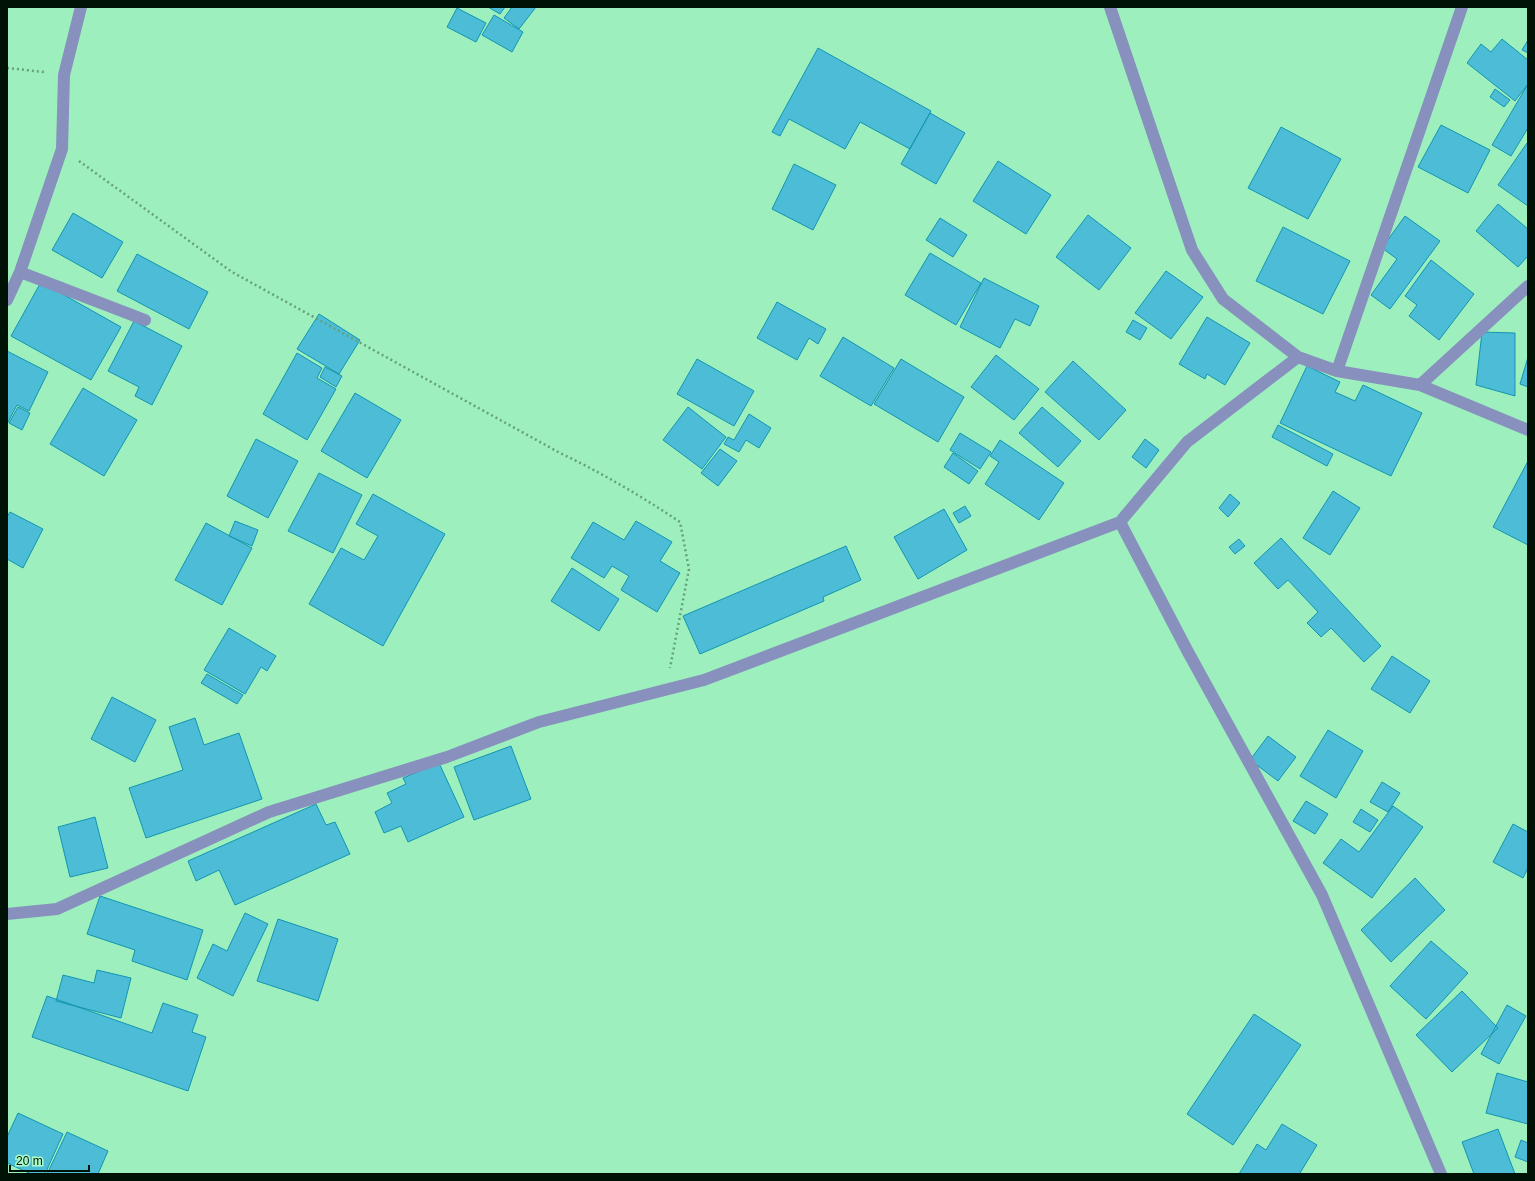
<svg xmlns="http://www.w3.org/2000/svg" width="1535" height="1181" viewBox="0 0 1535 1181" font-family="Helvetica,sans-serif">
<rect width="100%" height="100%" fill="#9df0bd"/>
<path fill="#4cbcd7" stroke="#1495b0" d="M488 7H505L500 14Z
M512 7H536L519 29 504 18Z
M457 8 486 23 476 42 447 27Z
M494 15 523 32 512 52 482 35Z
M1502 39 1528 60V84L1515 101 1467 63 1481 44 1491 52Z
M1528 40V53L1522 50Z
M818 48 931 111 910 149 860 122 845 149 789 119 780 136 772 132Z
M1528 84V128L1511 156 1492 145Z
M1495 89 1510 100 1504 107 1490 97Z
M930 113 965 133 936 184 901 164Z
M1441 125 1490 150 1468 193 1418 167Z
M1281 127 1341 159 1308 219 1248 188Z
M1527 143 1528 144V206L1498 185Z
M998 161 1051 195 1026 234 973 201Z
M794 164 836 185 813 230 772 209Z
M1498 204 1528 229V256L1518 267 1476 231Z
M73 213 123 242 102 278 52 250Z
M1088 215 1131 248 1099 290 1056 257Z
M1405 216 1440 241 1390 309 1371 295 1397 259 1382 248Z
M940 218 967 235 953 257 926 240Z
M1283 227 1350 261 1323 314 1256 281Z
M930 253 981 283 956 325 905 295Z
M137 254 208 292 189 329 117 291Z
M1431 260 1474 294 1439 340 1409 316 1417 305 1405 296Z
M1166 271 1203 297 1171 339 1135 313Z
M984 278 1039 306 1030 326 1015 319 1000 348 960 327Z
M41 282 121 327 91 380 11 336Z
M777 302 826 329 818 344 809 338 797 360 757 338Z
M319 314 360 340 339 374 297 349Z
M1207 317 1250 343 1225 385 1207 374 1205 379 1179 364Z
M1133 320 1147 328 1140 340 1126 332Z
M134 321 182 346 152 405 135 396 139 387 108 371Z
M1482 332 1515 333V396L1476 385Z
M843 337 894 368 871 406 820 376Z
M7 351 48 372 29 411 17 405 7 424Z
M297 353 322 368 317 378 336 389 307 440 263 414Z
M996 355 1039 389 1014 420 971 387Z
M1528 357V387L1520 384Z
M697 359 754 391 734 426 677 394Z
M901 359 964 397 938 442 874 404Z
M1073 361 1126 410 1099 440 1045 392Z
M1307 366 1340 382 1335 392 1355 401 1363 385 1422 413 1391 476 1280 423Z
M325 367 342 376 336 387 320 377Z
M83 388 137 420 104 476 50 444Z
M355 393 401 420 367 478 321 451Z
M18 407 30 413 22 430 9 423Z
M688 407 726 437 702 469 663 440Z
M1042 407 1081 441 1058 467 1019 433Z
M749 414 771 428 759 448 746 440 739 452 724 444 728 437 734 440Z
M1278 425 1333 454 1327 466 1272 437Z
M960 433 991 452 980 469 950 450Z
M256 439 298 461 268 518 227 496Z
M1145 439 1159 450 1146 468 1132 457Z
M1000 440 1064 483 1039 520 985 484 999 462 990 456Z
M720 449 737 461 718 486 701 473Z
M953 453 978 471 969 484 944 467Z
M1528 461V545L1493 527Z
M319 473 362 495 333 553 288 531Z
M1333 491 1360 508 1330 555 1303 538Z
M373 494 445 534 383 646 309 604 341 548 364 560 378 536 356 524Z
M1230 494 1240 503 1228 517 1219 508Z
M965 506 971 516 959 523 953 513Z
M944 509 967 550 918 579 894 537Z
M10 512 43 529 23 568 7 559V517Z
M235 521 258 530 252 546 229 536Z
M636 521 672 542 660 561 680 573 657 612 621 590 629 576 612 566 604 578 571 558 593 522 624 540Z
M206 523 252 548 222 605 175 580Z
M1281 538 1381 646 1364 662 1331 628 1321 637 1307 623 1318 612 1288 580 1278 589 1254 563Z
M1239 539 1245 546 1235 554 1229 547Z
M846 546 861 580 823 597 824 601 700 654 683 616Z
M572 568 619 599 599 631 551 601Z
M229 628 276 656 267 671 261 667 245 694 204 670Z
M1392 656 1430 681 1410 713 1371 689Z
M207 674 243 695 237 704 201 683Z
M112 697 156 720 135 762 91 739Z
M195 718 204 745 239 733 262 799 146 838 129 788 183 770 169 727Z
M1328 730 1363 751 1336 798 1300 776Z
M1268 736 1296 757 1278 781 1250 760Z
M511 746 531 799 474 820 454 767Z
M439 763 464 817 408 842 401 826 384 833 375 812 392 803 387 793 406 784 403 778Z
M1382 782 1400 793 1388 812 1370 802Z
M1306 801 1328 814 1315 834 1293 821Z
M316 804 326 825 335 822 350 854 235 905 219 870 196 881 188 861Z
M1393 806 1423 827 1372 898 1323 863 1341 839 1359 852Z
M1361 809 1378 820 1370 832 1353 822Z
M95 817 108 868 70 877 58 827Z
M1513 824 1528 832V868L1523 878 1493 862Z
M1415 878 1445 910 1391 962 1361 930Z
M100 896 203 930 187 980 132 961 135 950 87 934Z
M245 913 268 924 233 996 197 978 213 944 227 951Z
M278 919 338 939 318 1001 257 981Z
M1431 941 1468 973 1426 1019 1390 986Z
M97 970 131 978 121 1018 56 1001 63 975 94 983Z
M1462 991 1498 1028 1452 1072 1416 1035Z
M47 996 152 1033 163 1003 198 1015 192 1032 206 1037 188 1091 32 1037Z
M1507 1005 1526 1016 1499 1064 1481 1054Z
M1254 1014 1301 1045 1233 1145 1187 1114Z
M1497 1073 1528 1082V1124L1486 1113Z
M18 1113 63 1134 45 1174H31L7 1163V1137Z
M1282 1124 1317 1145 1300 1173 1302 1174H1239L1257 1144 1266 1150Z
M1498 1129 1515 1174H1474L1462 1142Z
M67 1132 108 1151 98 1174H47Z
M1521 1140 1528 1143V1162L1515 1157Z"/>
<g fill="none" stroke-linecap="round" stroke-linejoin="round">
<path stroke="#65a07b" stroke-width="2.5" stroke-dasharray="2 3" stroke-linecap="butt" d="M7 68 44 72
M79 161 232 272 560 453C602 473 641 496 680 522L689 569 670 668"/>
<path stroke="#8890be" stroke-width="12" d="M1110 7 1192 250 1223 299 1298 357
M20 272 145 320
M7 300 20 272 62 149 64 75 81 7
M1337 371 1462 7
M1420 385 1528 286
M7 914 57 909 269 812 447 757 539 722 704 680 1120 522
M1441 1174 1322 895 1188 652 1120 522 1187 442 1298 357 1337 371 1420 385 1528 430"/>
</g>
<rect width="1535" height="1181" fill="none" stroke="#001206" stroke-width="16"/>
<path d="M10 1165v6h79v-6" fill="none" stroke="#001206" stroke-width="2"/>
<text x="16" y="1165" font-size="12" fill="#001206" stroke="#aafdca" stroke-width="3" paint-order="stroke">20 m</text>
</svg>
